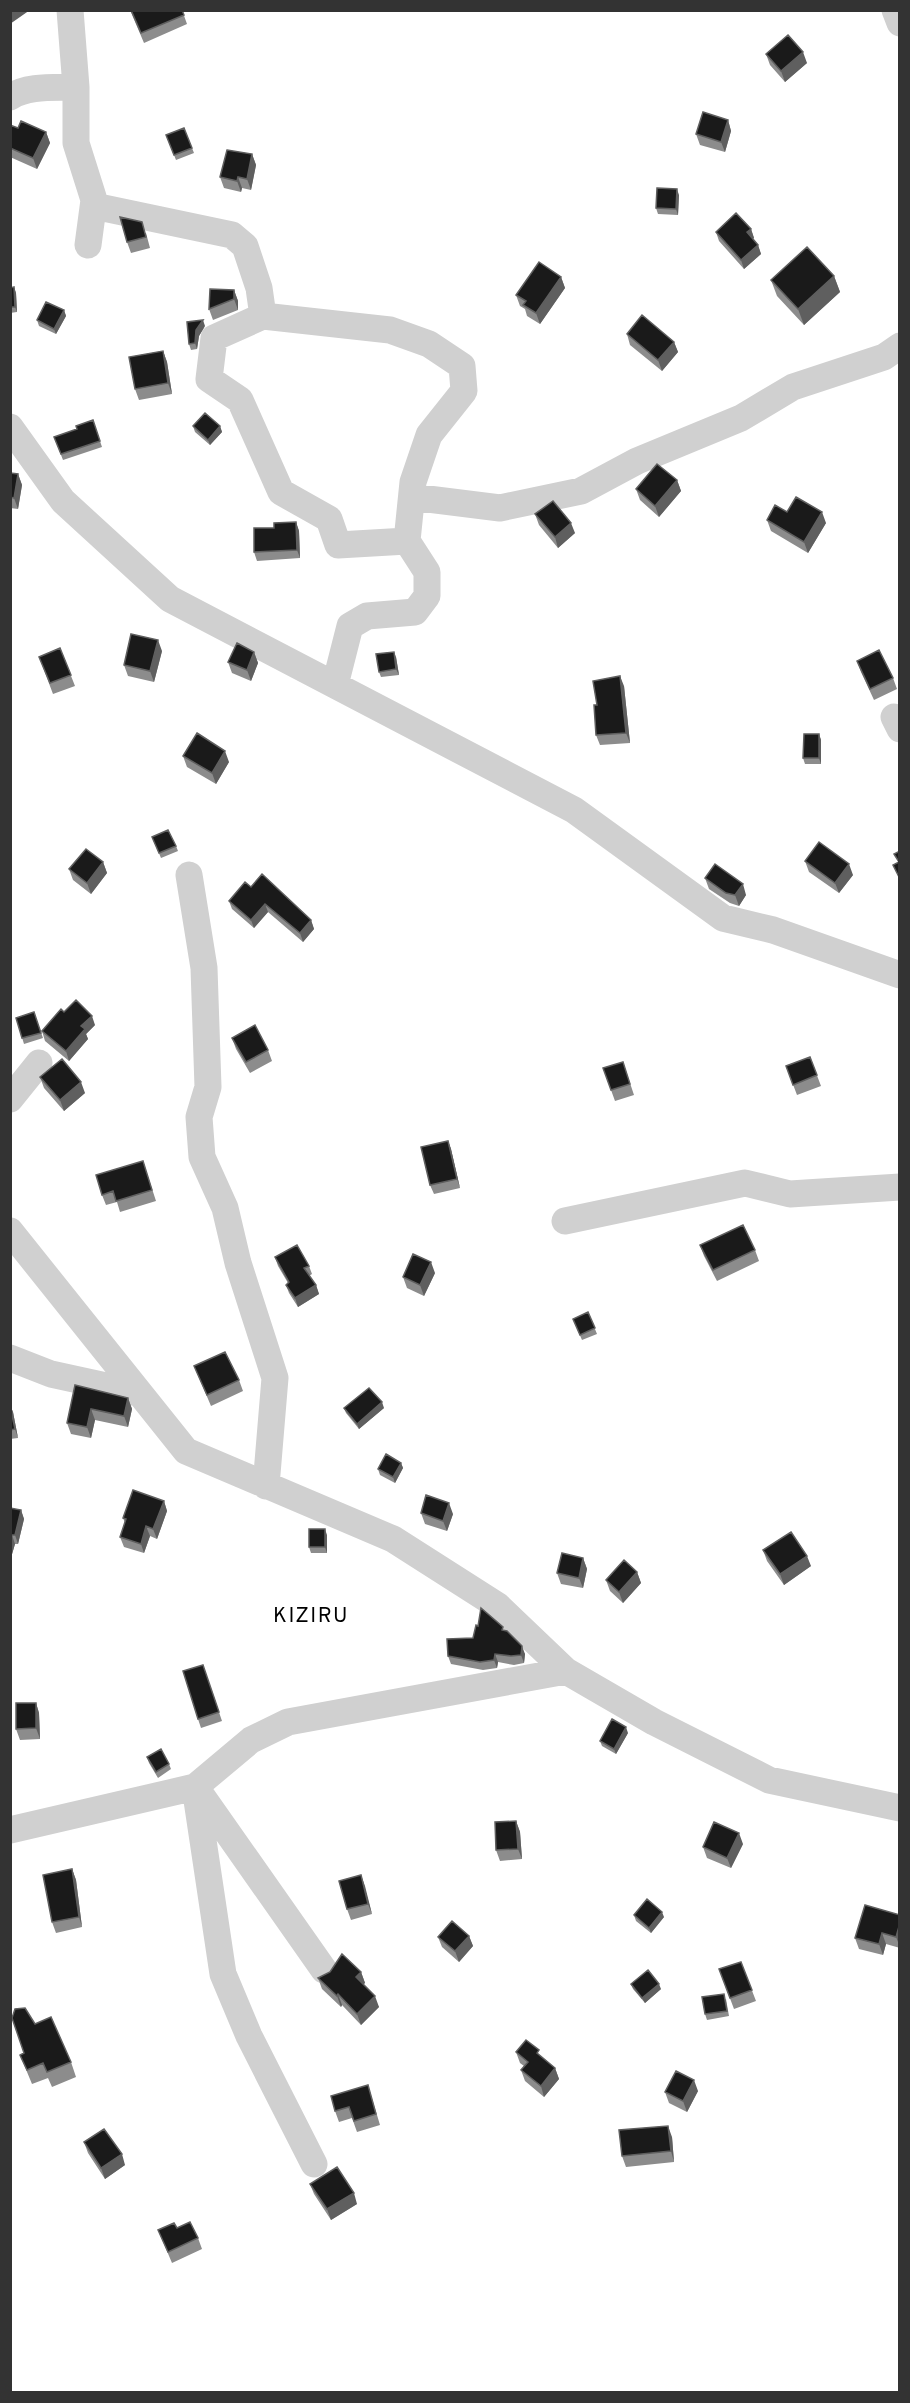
<svg xmlns="http://www.w3.org/2000/svg" width="910" height="2403" viewBox="0 0 910 2403" font-family="Overpass,sans-serif">
<rect width="100%" height="100%" fill="#fff"/>
<g fill="none" stroke-linecap="round" stroke-linejoin="round">
<path stroke="#d0d0d0" stroke-width="27" d="M70 10 76 87V143L94 200 88 245
M895 10 900 23
M10 97C28 85 56 88 76 87
M94 206 232 235 245 246 259 288 263 316 390 330 429 344 462 366 464 391 429 435 413 482 407 541 427 572V596L415 612 367 616 350 626 335 685
M263 316 214 338 209 379 240 400 281 492 329 519 338 545 407 541
M10 427 63 501 170 599 574 810 723 918 773 930 900 975
M412 497 500 508 581 491 637 461 741 418 793 387 884 357 900 346
M894 717 900 729
M189 875 204 968 208 1087 199 1117 202 1157 225 1208 238 1263 275 1378 266 1486
M10 1099 39 1063
M565 1221 745 1183 790 1194 900 1187
M10 1231 186 1451 393 1539 498 1606 566 1671 654 1722 769 1780 900 1808
M10 1358 51 1374 138 1393
M195 1787 223 1974 249 2036 314 2164
M199 1792 324 1970
M10 1830 195 1787 251 1740 288 1722 566 1671"/>
</g>
<path fill="#8c8c8c" d="M130 10H182L187 24 144 43Z
M766 54 807 63 785 82 770 65Z
M728 120 731 131 725 152 700 145 696 134Z
M10 125 18 128 46 132 50 143 37 169 10 157Z
M184 128 194 153 176 160 166 135Z
M252 154 256 165 251 190 242 188 241 192 224 188 220 177Z
M679 195 678 215 658 214 656 208Z
M751 229 754 238 752 239 758 245 761 254 744 269 719 241 716 232Z
M146 233 150 248 131 253 127 242Z
M834 276 840 292 804 325 777 296 771 280Z
M561 277 565 288 540 324 527 316 525 309 520 306 516 295Z
M14 287 16 293 17 312 10 313V288Z
M234 290 238 301V310L213 320 209 309Z
M64 310 66 316 56 334 39 326 37 320Z
M205 326 199 336 197 349 191 350 189 344Z
M627 334 674 342 678 352 662 371 630 345Z
M163 351 167 362 172 394 139 400 135 389Z
M93 420 102 447 63 460 54 437 77 429Z
M193 426H220L222 432 210 445 195 432Z
M10 473 18 474 22 485 18 509 10 508Z
M677 480 681 491 659 517 640 500 636 489Z
M787 512 826 523 808 553 771 531 767 520Z
M535 514 575 533 558 548 539 525Z
M296 522 299 531 300 558 257 561 254 552 274 528Z
M60 648 75 686 53 694 39 657Z
M162 651 154 682 128 676 124 665Z
M254 652 258 663 251 681 232 673 228 662Z
M396 657 399 675 381 677 379 672Z
M857 661 893 678 897 689 874 700 861 672Z
M624 686 630 743 600 745 596 735 597 705Z
M819 734 821 740V764H805L803 758Z
M183 756 229 762 216 784 187 767Z
M152 837 176 846 178 851 161 858Z
M805 861 853 875 839 893 809 872Z
M103 862 107 873 91 894 73 880 69 869Z
M705 878 746 895 739 906 730 903 709 889Z
M251 887 311 920 314 929 303 942 268 912 254 928 232 909 229 901Z
M34 1012 43 1038 24 1044 16 1018Z
M64 1012 95 1025 86 1034 88 1039 69 1061 45 1041 42 1031Z
M232 1038 268 1050 272 1061 250 1073 236 1049Z
M810 1057 821 1086 797 1095 786 1066Z
M623 1062 634 1095 615 1101 603 1068Z
M40 1077 85 1093 64 1111 44 1088Z
M448 1141 451 1149 460 1188 434 1194 430 1185Z
M143 1161 156 1201 120 1212 117 1202 106 1205 102 1195Z
M700 1245 755 1250 759 1261 717 1281 704 1256Z
M275 1257 309 1266 312 1274 309 1276 316 1285 319 1294 298 1307 289 1293 286 1285 288 1283 278 1266Z
M435 1273 424 1296 407 1288 403 1277Z
M588 1312 597 1334 582 1340 575 1324Z
M194 1366 239 1380 243 1391 211 1406Z
M75 1385 128 1398 132 1409 128 1427 95 1420 91 1438 71 1434 67 1423Z
M10 1405 13 1412 18 1438 10 1439Z
M344 1408H384L359 1429 346 1413Z
M401 1463 403 1468 395 1483 380 1475 378 1469Z
M164 1501 167 1511 157 1539 150 1536 144 1553 124 1547 120 1537 125 1523 123 1518Z
M10 1508 21 1510 24 1519 18 1544H15L10 1561Z
M421 1513 453 1514 447 1531 425 1524Z
M327 1535V1553H311L309 1547Z
M763 1550 811 1566 784 1585 767 1561Z
M583 1558 587 1569 583 1588 561 1584 557 1573Z
M637 1572 641 1583 623 1603 610 1591 606 1580Z
M504 1631 525 1654 524 1663 514 1665 498 1662 497 1668 483 1670 451 1664 448 1656 473 1638Z
M203 1665 222 1721 201 1728 198 1719Z
M36 1703 39 1713 40 1739 20 1740 16 1729Z
M628 1733 616 1754 602 1746 600 1741Z
M147 1757 169 1764 171 1769 158 1778 149 1763Z
M516 1821 520 1832 522 1859 500 1861 496 1850Z
M743 1844 731 1868 707 1858 703 1847Z
M72 1869 76 1880 82 1927 56 1933 52 1922Z
M361 1875 372 1914 351 1920 347 1909Z
M634 1915 664 1917 651 1933 636 1921Z
M900 1915V1948L886 1944 883 1955 859 1949 855 1938Z
M469 1936 473 1946 459 1962 442 1947 438 1937Z
M741 1962 756 2001 734 2009 719 1969Z
M361 1972 365 1983 363 1984 379 2007 361 2025 342 2005 341 2007 322 1989 318 1978Z
M631 1984 661 1989 645 2003 633 1989Z
M726 1999 729 2016 707 2020 705 2014Z
M35 2024 71 2062 76 2077 52 2087 48 2078 32 2084 20 2055 24 2053Z
M516 2052 541 2057 555 2068 559 2079 544 2097 525 2081 521 2070 524 2066 520 2063Z
M368 2085 380 2125 357 2132 352 2118 339 2122 335 2111Z
M698 2091 687 2112 669 2103 665 2092Z
M672 2137 674 2162 626 2167 622 2156Z
M84 2142 125 2165 105 2179 88 2153Z
M310 2184 357 2204 331 2220 314 2194Z
M158 2230 198 2238 202 2249 172 2263Z"/>
<path fill="#5f5f5f" d="M10 10H30L10 24Z
M803 52 807 63 785 82 781 71Z
M728 120 731 131 725 152 721 142Z
M46 132 50 143 37 169 33 158Z
M252 154 256 165 251 190 247 179Z
M238 177 242 188 241 192 237 181Z
M677 189 679 195 678 215 676 209Z
M751 229 754 238 750 241 747 232Z
M758 245 761 254 744 269 741 260Z
M834 276 840 292 804 325 798 309Z
M561 277 565 288 540 324 536 313Z
M14 287 16 293 17 312 15 307Z
M234 290 238 301V310L234 299Z
M64 310 66 316 56 334 54 329Z
M203 320 205 326 199 336 197 349 195 343 196 330Z
M674 342 678 352 662 371 658 360Z
M163 351 167 362 172 394 168 383Z
M220 426 222 432 210 445 208 440Z
M18 474 22 485 18 509 14 498Z
M677 480 681 491 659 517 655 506Z
M822 512 826 523 808 553 804 542Z
M296 522 299 531 300 558 297 550Z
M571 523 575 533 558 548 555 537Z
M158 640 162 651 154 682 150 671Z
M254 652 258 663 251 681 247 670Z
M394 652 396 657 399 675 396 669Z
M620 676 624 686 630 743 626 733Z
M819 734 821 740V764L819 758Z
M225 751 229 762 216 784 212 773Z
M103 862 107 873 91 894 87 883Z
M849 864 853 875 839 893 835 883Z
M743 884 746 895 739 906 735 895Z
M265 904 268 912 254 928 251 920Z
M311 920 314 929 303 942 300 933Z
M92 1016 95 1025 86 1034 88 1039 69 1061 66 1051 81 1026Z
M81 1082 85 1093 64 1111 60 1100Z
M448 1141 451 1149 460 1188 457 1179Z
M431 1262 435 1273 424 1296 420 1285Z
M316 1285 319 1294 298 1307 295 1298Z
M128 1398 132 1409 128 1427 124 1416Z
M382 1402 384 1408 359 1429 357 1424Z
M10 1405 13 1412 18 1438 15 1429Z
M91 1409 95 1420 91 1438 87 1427Z
M401 1463 403 1468 395 1483 393 1477Z
M164 1501 167 1511 157 1539 153 1529Z
M449 1503 453 1514 447 1531 443 1521Z
M21 1510 24 1519 18 1544 15 1535Z
M146 1526 150 1536 144 1553 141 1544Z
M325 1529 327 1535V1553L325 1547Z
M12 1535 15 1544 10 1561V1541Z
M807 1556 811 1566 784 1585 780 1574Z
M583 1558 587 1569 583 1588 579 1578Z
M637 1572 641 1583 623 1603 619 1592Z
M522 1646 525 1654 524 1663 521 1655Z
M495 1654 498 1662 497 1668 494 1660Z
M36 1703 39 1713 40 1739 36 1728Z
M626 1727 628 1733 616 1754 614 1749Z
M516 1821 520 1832 522 1859 518 1849Z
M739 1833 743 1844 731 1868 727 1858Z
M72 1869 76 1880 82 1927 79 1917Z
M361 1875 365 1886 372 1914 368 1904Z
M662 1912 664 1917 651 1933 649 1928Z
M900 1923V1947L896 1937Z
M882 1933 886 1944 883 1955 879 1944Z
M469 1936 473 1946 459 1962 455 1951Z
M361 1972 365 1983 360 1988 356 1977Z
M659 1984 661 1989 645 2003 642 1998Z
M338 1994 342 2005 341 2007 337 1996Z
M375 1996 379 2007 361 2025 357 2014Z
M555 2068 559 2079 544 2097 541 2086Z
M694 2080 698 2091 687 2112 683 2101Z
M668 2126 672 2137 674 2162 671 2151Z
M122 2154 125 2165 105 2179 101 2168Z
M354 2193 357 2204 331 2220 327 2209Z"/>
<path fill="#1a1a1a" stroke="#5f5f5f" stroke-width="1.5" d="M131 10H182L184 15 141 33Z
M788 35 803 52 781 71 766 54Z
M703 112 728 120 721 142 696 134Z
M21 121 46 132 33 158 10 148V125L18 128Z
M184 128 192 148 174 155 166 135Z
M227 150 252 154 247 179 238 177 237 181 220 177Z
M657 188 677 189 676 209 656 208Z
M736 213 751 229 747 232 758 245 741 260 716 232Z
M120 217 142 222 146 237 127 242Z
M807 247 834 276 798 309 771 280Z
M539 262 561 277 536 313 523 305 526 301 516 295Z
M14 287 15 307H10V288Z
M210 289 234 290V299L209 309Z
M46 302 64 310 54 329 37 320Z
M642 315 674 342 658 360 627 334Z
M203 320 196 330 195 343 189 344 187 322Z
M163 351 168 383 135 389 129 357Z
M205 413 220 426 208 440 193 426Z
M93 420 100 441 61 454 54 437 77 429 76 426Z
M657 464 677 480 655 506 636 489Z
M10 473 18 474 14 498 10 497Z
M796 497 822 512 804 542 767 520 775 505 787 512Z
M553 501 571 523 555 537 535 514Z
M296 522 297 550 254 552V528H274V523Z
M131 634 158 640 150 671 124 665Z
M237 643 254 652 247 670 228 662Z
M60 648 71 675 50 683 39 657Z
M879 650 893 678 870 689 857 661Z
M394 652 396 669 379 672 376 654Z
M620 676 626 733 596 735 594 705H597L593 681Z
M197 733 225 751 212 773 183 756Z
M804 734H819V758H803Z
M168 830 176 846 159 853 152 837Z
M819 842 849 864 835 883 805 861Z
M86 849 103 862 87 883 69 869Z
M900 851V879L893 865 899 862 894 854Z
M715 864 743 884 735 895 726 893 705 878Z
M262 874 311 920 300 933 265 904 251 920 229 901 245 882 251 887Z
M76 1000 92 1016 81 1026 85 1029 66 1051 42 1031 61 1009 64 1012Z
M34 1012 41 1033 22 1038 16 1018Z
M255 1025 268 1050 246 1062 232 1038Z
M810 1057 817 1075 793 1085 786 1066Z
M62 1059 81 1082 60 1100 40 1077Z
M623 1062 630 1084 611 1090 603 1068Z
M448 1141 457 1179 430 1185 421 1147Z
M143 1161 152 1190 116 1201 113 1191 102 1195 96 1175Z
M743 1225 755 1250 713 1270 700 1245Z
M297 1245 309 1266 304 1268 316 1285 295 1298 286 1285 289 1282 275 1257Z
M413 1254 431 1262 420 1285 403 1277Z
M588 1312 595 1328 580 1335 573 1319Z
M225 1352 239 1380 207 1395 194 1366Z
M75 1385 128 1398 124 1416 91 1409 87 1427 67 1423Z
M369 1388 382 1402 357 1424 344 1408Z
M10 1406 15 1429 10 1430Z
M386 1454 401 1463 393 1477 378 1469Z
M133 1490 164 1501 153 1529 146 1526 141 1544 120 1537 126 1519 123 1518Z
M426 1495 449 1503 443 1521 421 1513Z
M10 1508 21 1510 15 1535H12L10 1541Z
M309 1529H325V1547H309Z
M791 1532 807 1556 780 1574 763 1550Z
M562 1553 583 1558 579 1578 557 1573Z
M624 1560 637 1572 619 1592 606 1580Z
M481 1608 503 1627 502 1630 507 1631 522 1646 521 1655 511 1656 495 1654 494 1660 480 1662 448 1656 447 1639 473 1638 476 1625 478 1626Z
M203 1665 219 1712 198 1719 183 1671Z
M16 1703H36V1728L16 1729Z
M612 1719 626 1727 614 1749 600 1741Z
M161 1749 169 1764 156 1772 147 1757Z
M516 1821 518 1849 496 1850 495 1822Z
M714 1822 739 1833 727 1858 703 1847Z
M72 1869 79 1917 52 1922 43 1875Z
M361 1875 368 1904 347 1909 339 1881Z
M647 1899 662 1912 649 1928 634 1915Z
M865 1905 900 1915V1923L896 1937 882 1933 879 1944 855 1938Z
M452 1921 469 1936 455 1951 438 1937Z
M342 1954 361 1972 356 1977 375 1996 357 2014 338 1994 337 1996 318 1978 330 1972Z
M741 1962 752 1990 730 1998 719 1969Z
M648 1970 659 1984 642 1998 631 1984Z
M724 1994 727 2011 705 2014 702 1997Z
M25 2008 35 2024 51 2017 71 2062 47 2072 43 2063 27 2070 20 2055 24 2053 12 2018 15 2009Z
M526 2040 539 2050 537 2053 555 2068 541 2086 521 2070 528 2062 516 2052Z
M676 2071 694 2080 683 2101 665 2092Z
M368 2085 376 2114 354 2121 349 2107 335 2111 331 2096Z
M668 2126 671 2151 622 2156 619 2130Z
M104 2129 122 2154 101 2168 84 2142Z
M337 2167 354 2193 327 2209 310 2184Z
M190 2222 198 2238 168 2252 158 2230 174 2223 177 2228Z"/>
<g text-anchor="middle" stroke-width="6" stroke-linejoin="round" paint-order="stroke">
<g font-size="21" letter-spacing="1.5" fill="#000" stroke="#fff">
<text x="311" y="1622">KIZIRU</text>
</g>
</g>
<rect width="910" height="2403" fill="none" stroke="#333333" stroke-width="24"/>
</svg>
